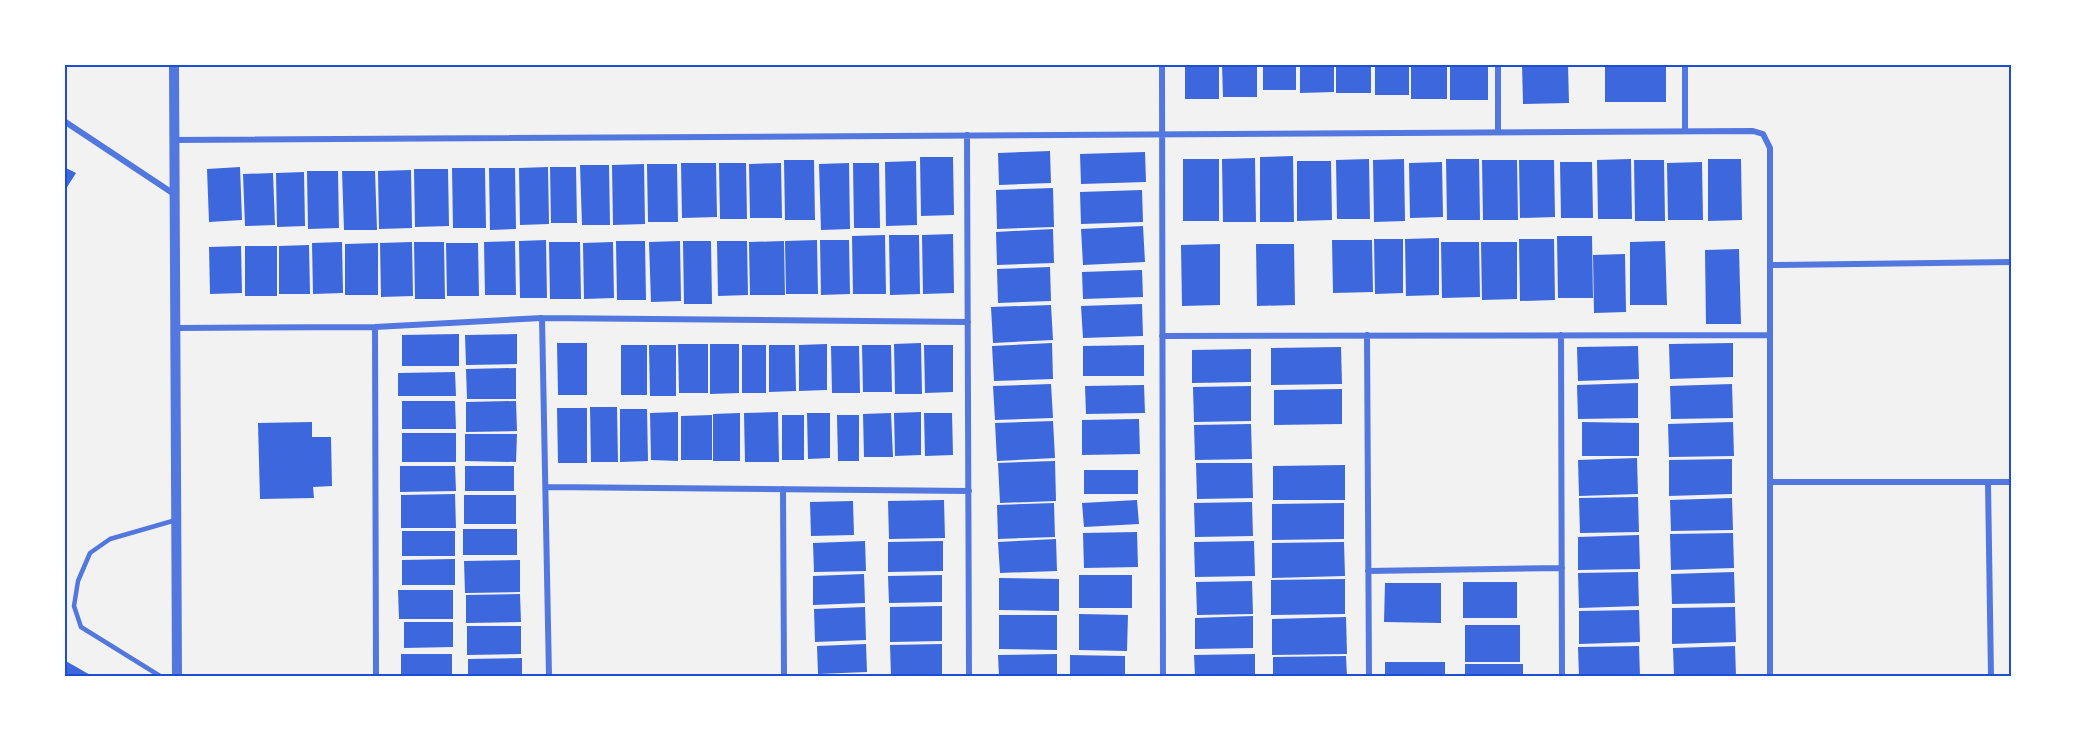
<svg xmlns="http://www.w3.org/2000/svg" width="2076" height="741" viewBox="0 0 2076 741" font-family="'Source Sans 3',sans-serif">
<rect width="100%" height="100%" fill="#f2f2f2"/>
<path fill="#3d67dc" d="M1185 64H1219V99H1185Z
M1222 64H1257V97H1223Z
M1263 64H1296V90H1263Z
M1300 64H1334V92L1300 93Z
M1336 64H1371V93H1336Z
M1375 64H1409V95H1375Z
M1411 64H1447V99H1411Z
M1450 64H1488V100H1450Z
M1522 64H1568L1569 103 1523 104Z
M1605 64H1666V102H1605Z
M1050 151 1051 183 999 185 998 153Z
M1145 152 1146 182 1081 184 1080 154Z
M1293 156 1294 222H1260V157Z
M920 157H953L954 215 921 216Z
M1255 158 1256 222H1223L1222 159Z
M1183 159H1219V221H1183Z
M1369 159 1370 219H1337L1336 160Z
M1404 159 1405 221 1374 222 1373 160Z
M1446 159H1479L1480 220H1447Z
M1631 159 1632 219H1598L1597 160Z
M1708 159H1741L1742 220 1708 221Z
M784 160H814L815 220H785Z
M1482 160H1517L1518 220H1483Z
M1519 160H1554L1555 217 1520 218Z
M1634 160H1664L1665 221H1635Z
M916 161 917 225 886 226 885 162Z
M1297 161H1331L1332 220 1297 221Z
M1442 162 1443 217 1410 218 1409 163Z
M1560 162H1592L1593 218H1561Z
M1702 162 1703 220H1668L1667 163Z
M681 163H716L717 217 682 218Z
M719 163H746L747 219H720Z
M781 163 782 218H750L749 164Z
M849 163 850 229 821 230 819 164Z
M853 163H879L880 228H854Z
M644 164 645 224 613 225 612 165Z
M647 164H677L678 222H648Z
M580 165H609L610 225H582Z
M64 167 76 173 64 192Z
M240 167 242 220 209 222 207 169Z
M548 167 549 224 520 225 519 168Z
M550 167H576L577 223H551Z
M452 168H485L486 228H453Z
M489 168H515L516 229 490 230Z
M414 169H448L449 226 415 227Z
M411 170 412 228 379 229 378 171Z
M307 171H338L339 228 308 229Z
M342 171H375L377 230H344Z
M304 172 305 226 277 227 276 173Z
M273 173 275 225 245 226 243 174Z
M1053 188 1054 227 997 229 996 190Z
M1142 190 1143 222 1081 224 1080 192Z
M1143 226 1145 262 1083 265 1081 229Z
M1053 229 1054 263 997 265 996 232Z
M953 234 954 293 923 294 922 235Z
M885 235 886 294H853L852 236Z
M889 235H919L920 294 890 295Z
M1557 236H1592L1593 298H1558Z
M1439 238V295L1406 296 1405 239Z
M1374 239H1403V293L1375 294Z
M1519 239H1554L1555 300 1520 301Z
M546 240 547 298H520L519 241Z
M817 240 818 294H786L785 241Z
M820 240H849L850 294 821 295Z
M1332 240H1372L1373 292 1333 293Z
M515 241 516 295H485L484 242Z
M616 241H645L646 300H617Z
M680 241 681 301 651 302 649 242Z
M683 241H711L712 304H684Z
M717 241H747L748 295 718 296Z
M784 241 785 295H750L749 242Z
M1665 241 1667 305H1630V242Z
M342 242 343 293 313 294 312 243Z
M412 242 413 296 381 297 380 243Z
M414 242H444L445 299H415Z
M549 242H580L581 299H550Z
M613 242 614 298 584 299 583 243Z
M1441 242H1479L1480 297 1442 298Z
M1481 242H1517V299L1482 300Z
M378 243V295H345V244Z
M446 243H478L479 296H447Z
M1220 244V305L1182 306 1181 245Z
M1256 244H1294L1295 305 1257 306Z
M309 245 310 294H279V246Z
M241 246 242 293 210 294 209 247Z
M245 246H277V296H245Z
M1739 249 1741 324H1706L1705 250Z
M1625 254 1626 312 1594 313 1593 255Z
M1050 267 1051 301 998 303 997 269Z
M1142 270 1143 297 1083 299 1082 272Z
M1142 304 1143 336 1083 338 1081 306Z
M1051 305 1053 340 993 343 991 307Z
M459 334V366H402V335Z
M517 334V364L466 365 465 335Z
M557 343H587V395H558Z
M921 343 922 394H895L894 344Z
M1052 343 1053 379 994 381 992 346Z
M1733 343V377L1670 379 1669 344Z
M678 344H708V393H679Z
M710 344H739V393L710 394Z
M827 344V390L799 391V345Z
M621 345H647V395H621Z
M649 345H676V396H650Z
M742 345H766V393H742Z
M769 345H795L796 391 769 392Z
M862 345H891L892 392H863Z
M924 345H953V392L925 393Z
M1144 345V376H1083V346Z
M831 346H859L860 393H832Z
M1638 346 1639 379 1578 381 1577 347Z
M1341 347 1342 384 1271 385V348Z
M1251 349V382L1192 383V350Z
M516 368V399H467L466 369Z
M455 372 456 396H398V373Z
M1638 383V418L1578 419 1577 385Z
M1051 384 1053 418 995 420 993 386Z
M1732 384 1733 418 1671 419 1670 386Z
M1144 385 1145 413 1086 414 1085 386Z
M1251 386V421L1194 422 1193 387Z
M1342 389V424L1274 425V390Z
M402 401H455L456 429H402Z
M516 401 517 431 466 432V402Z
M590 407H617L618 462H591Z
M557 408H587V463H558Z
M620 409H647L648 461 620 462Z
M678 412V461L651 460 650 413Z
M778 412 779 462H745L744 413Z
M921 412V455L895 456 894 413Z
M740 413V461H713V414Z
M807 413H830V458L808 459Z
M891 413 893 457H864L863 414Z
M924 413H952L953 455 925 456Z
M712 415V460H681V416Z
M782 415H804V460H782Z
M837 415H859V461H838Z
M1139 419 1140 454 1082 455V420Z
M1053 421 1055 458 997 461 995 423Z
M312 422V437H331L332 486 313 487 314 498 260 499 258 423Z
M1582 422 1639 423V456H1582Z
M1733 422 1734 456 1669 457 1668 424Z
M1251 424 1252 459 1195 460 1194 425Z
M402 433H456V462H402Z
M465 434H517L516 462 465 461Z
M1637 458 1638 494 1579 496 1578 460Z
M1732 459V494L1669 496V460Z
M1055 461 1056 501 1000 503 998 463Z
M1196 463H1252L1253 498 1197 499Z
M1345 465V500H1273V466Z
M400 466H455L456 491 400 492Z
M465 466H514V491H465Z
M1084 470H1138V494H1084Z
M455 494 456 528H401V495Z
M464 495H516V524H464Z
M1638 497 1639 532 1580 533 1579 498Z
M1732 498 1733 530 1671 531 1670 500Z
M944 500 945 538 889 539 888 501Z
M1137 500 1139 524 1084 527 1082 503Z
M853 501 854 535 811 536 810 502Z
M1252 502 1253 536 1195 537 1194 503Z
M1054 503 1055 537 998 539 997 505Z
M1344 503V539L1272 540V504Z
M463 529H517V555H463Z
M402 531H455V556H402Z
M1137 532 1138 567 1084 568 1083 533Z
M1733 533 1734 568 1671 570 1670 534Z
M1639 535 1640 569 1578 570V537Z
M1056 539 1057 571 1000 573 998 542Z
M865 541 866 571 814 572 813 543Z
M943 541V571L888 572V542Z
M1254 541 1255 576 1195 577 1194 542Z
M1344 542 1345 576 1272 578V543Z
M455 559V585H402V560Z
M520 560V592L465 593 464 561Z
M1638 572 1639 606 1579 608 1578 573Z
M1734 572 1735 603 1672 604 1671 574Z
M864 574 865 603 813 605V576Z
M942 575V602L889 603 888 576Z
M1079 575H1132V608H1079Z
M999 578 1059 579V611L999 610Z
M1345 579V614L1271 615V580Z
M1252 581 1253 614 1197 615 1196 582Z
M1463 582H1517V618H1463Z
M1385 583H1441V623L1384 622Z
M398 590H453V619H399Z
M520 594 521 622 466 623V595Z
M942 606V641L890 642V607Z
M865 607 866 640 815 642 814 609Z
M1735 607 1736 642 1672 644V608Z
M1639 610 1640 642 1579 644V611Z
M1079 614 1128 615 1127 651 1079 650Z
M999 615H1057V650L999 649Z
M1253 616V648L1195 649V618Z
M1346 617 1347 654 1272 655V619Z
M404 622H453V647L404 648Z
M1465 625H1520V662H1465Z
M467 626H521V654L467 655Z
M866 644 867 672 818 674 817 646Z
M942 644V676H891L890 645Z
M1639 646 1640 676H1579L1578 647Z
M1735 646 1736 676H1674L1673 648Z
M401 654H452V676H401Z
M1057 654V676H999L998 655Z
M1255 654V676H1195L1194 655Z
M1070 655 1125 656V676H1070Z
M1346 656 1347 676H1273V657Z
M522 658V676H468V659Z
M64 660 92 676H64Z
M1385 662H1445V676H1385Z
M1465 664H1523V676H1465Z"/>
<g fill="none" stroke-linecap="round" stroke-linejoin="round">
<path stroke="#5277de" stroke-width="4.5" d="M160 676 81 627 74 606 78 581 90 553 110 539 176 520"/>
<path stroke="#5277de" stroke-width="6" d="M1162 64 1163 676
M1498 64V132
M1685 64V131
M64 121 174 194
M967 135 969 676
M174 140 1753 131 1763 134 1770 148V676
M1770 265 2012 262
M542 318 549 676
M375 327 376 676
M176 328 375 327 542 318 968 322
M1367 335 1369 676
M1561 335 1562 676
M1162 336 1770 335
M1770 482H2012
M1988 483 1991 676
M546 487 969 491
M783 489 784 676
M1368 571 1562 568"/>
<path stroke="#5277de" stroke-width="10" d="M174 64 177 676"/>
</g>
<rect width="2076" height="741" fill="none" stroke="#ffffff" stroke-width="132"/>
<rect x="66" y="66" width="1944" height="609" fill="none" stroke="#1d4ed8" stroke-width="2"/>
</svg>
